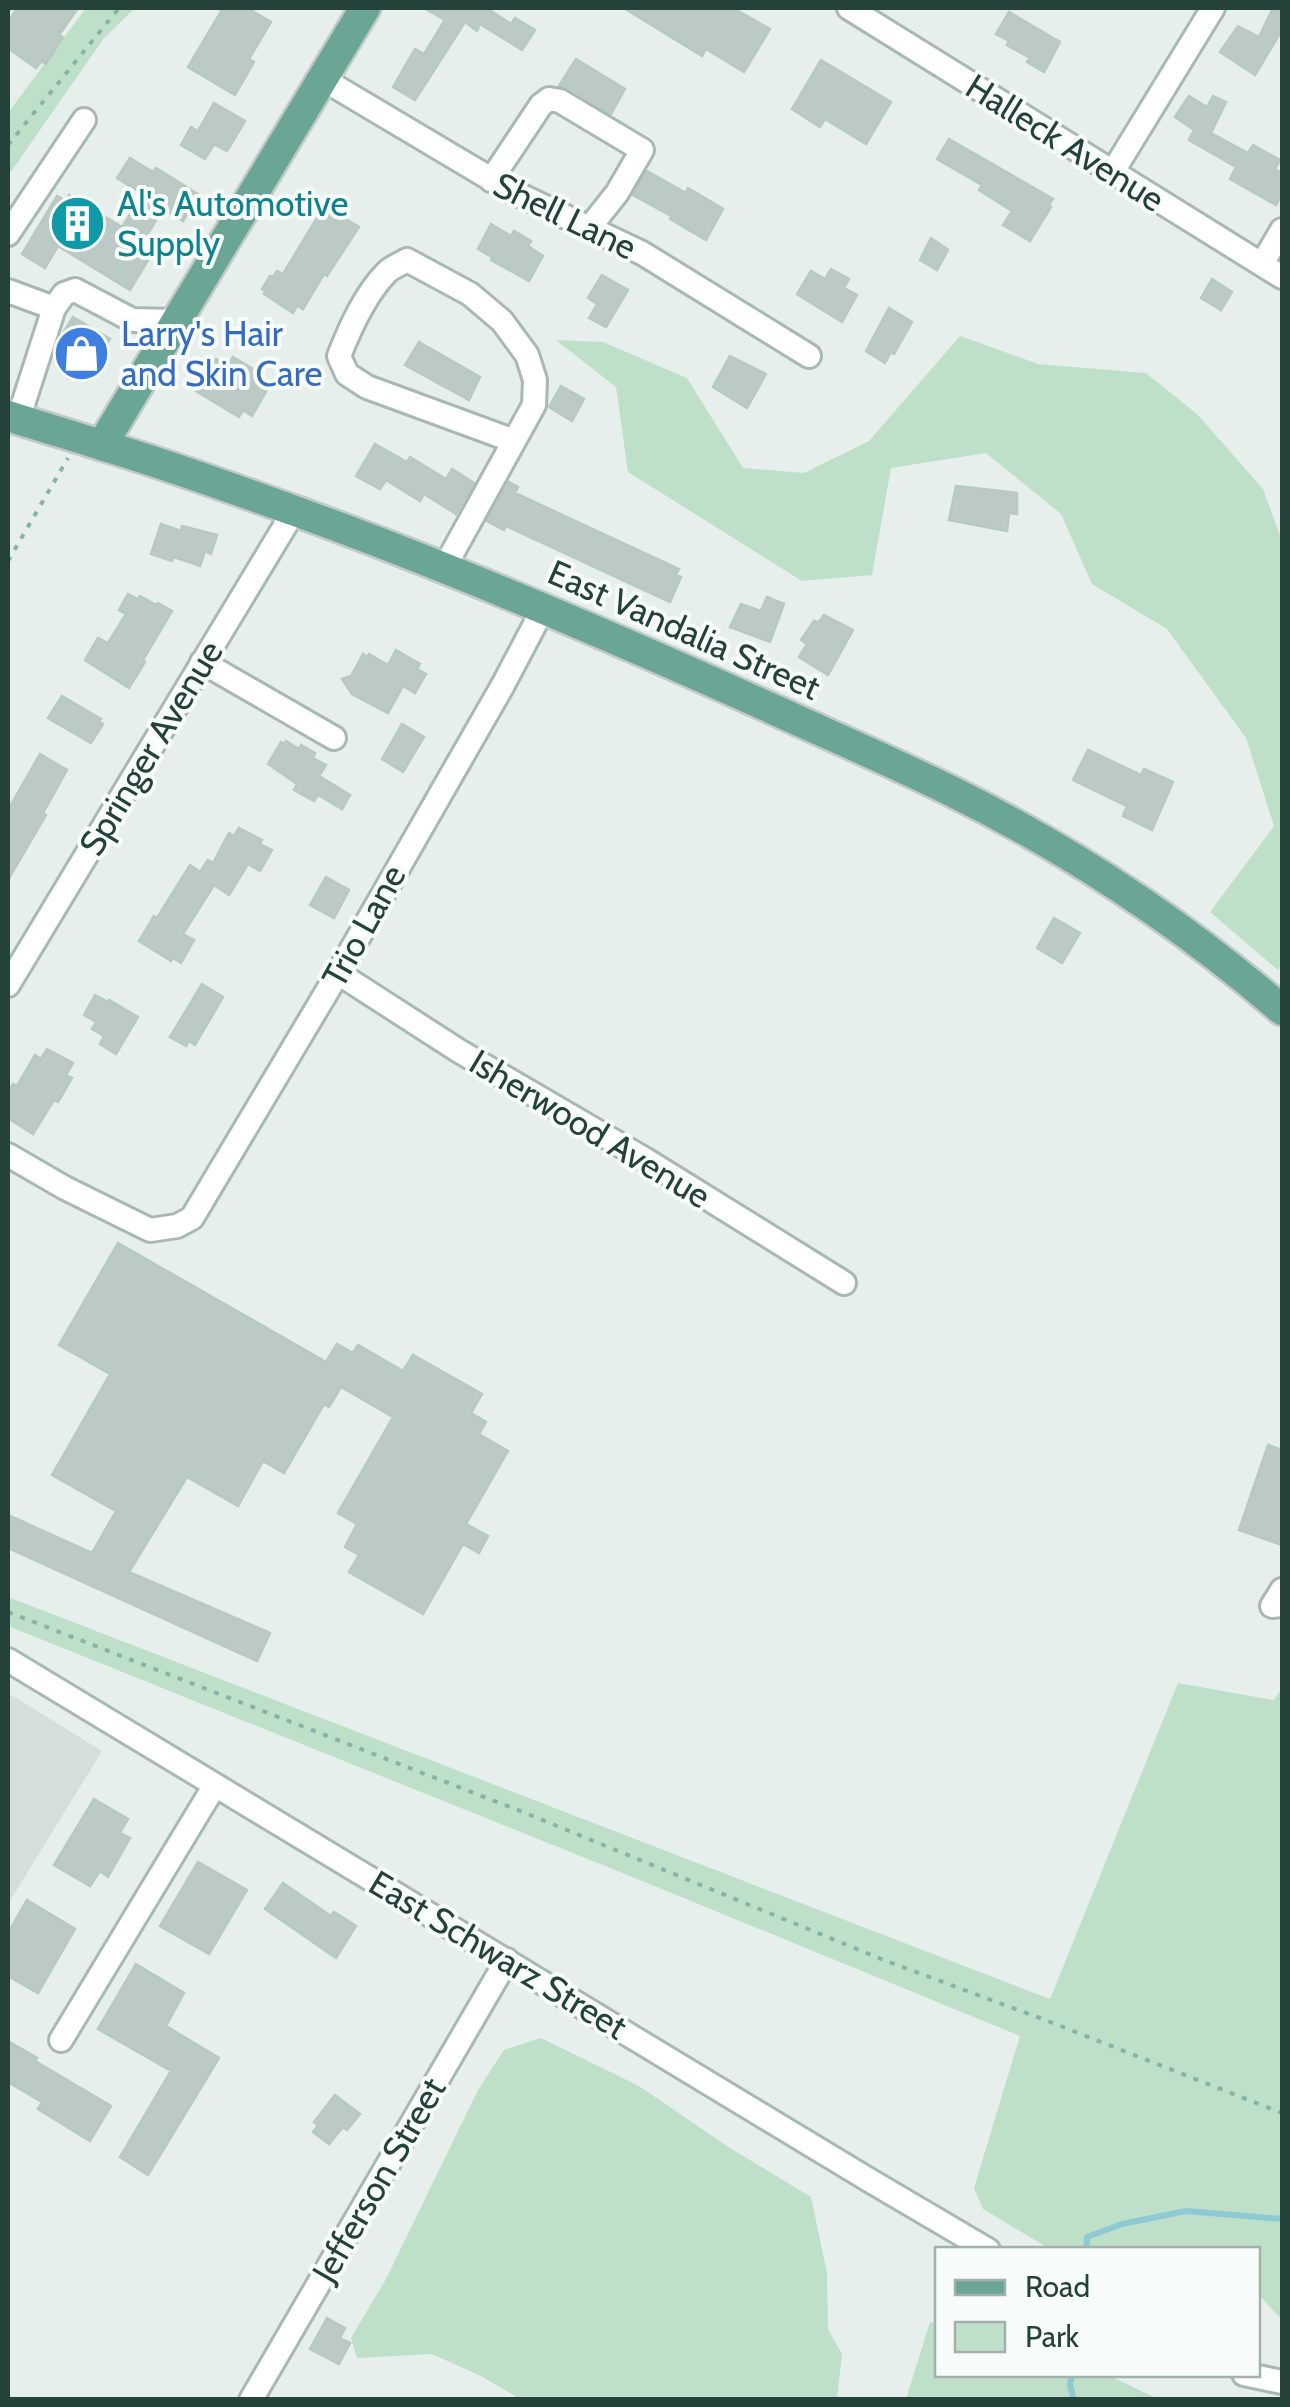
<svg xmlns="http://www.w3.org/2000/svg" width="1290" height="2407" viewBox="0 0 1290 2407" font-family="Cabin,sans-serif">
<rect width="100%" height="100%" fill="#e6efeb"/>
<path fill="#d4dfda" d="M8 1693 102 1751 8 1904Z"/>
<path fill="#bfe0c8" d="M86 8H135L104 38 8 176V113Z
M960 336 1038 364 1146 373 1197 414 1263 489 1282 541V963L1278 970 1210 912 1274 826 1246 738 1167 629 1092 584 1061 514 986 453 891 468 872 575 802 581 628 472 616 387 556 340 603 342 687 378 743 468 804 473 869 441Z
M8 1597 1050 1999 1178 1683 1274 1700 1282 1688V2320L1258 2294V2250L1050 2249 983 2209 974 2188 1020 2036 635 1878 8 1626Z
M541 2038 639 2086 730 2148 811 2197 827 2273 828 2329 842 2354 837 2399H520L481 2376 432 2354 357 2358 351 2338 386 2279 478 2090 504 2050Z
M930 2322 937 2323 938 2374 1108 2375 1158 2399H906Z"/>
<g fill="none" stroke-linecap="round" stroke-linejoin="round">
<path stroke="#8ec9d4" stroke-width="6" d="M1086 2250 1087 2237 1122 2224 1186 2211 1282 2219
M1072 2374 1070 2385 1074 2400"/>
</g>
<path fill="#bbcac4" stroke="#b8c9c2" stroke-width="2.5" d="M17 8H78L59 35 63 37 46 64 42 61 36 68 8 48V22Z
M223 8H247L271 22 249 59 254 62 235 95 188 67Z
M424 8H489L488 9 511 24 515 18 535 30 522 50 480 24 477 31 465 22 415 100 393 87 415 49 424 54 445 20Z
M624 8H733L770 29 744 72 706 49 702 56Z
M1273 8H1282V30L1255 75 1220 52 1238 26 1259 37Z
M1009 12 1060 42 1044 72 1027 62 1030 58 1007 45 1009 41 996 34Z
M576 59 625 89 611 114 568 88 559 86Z
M821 60 891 102 866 144 825 119 820 127 792 109Z
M1189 96 1207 107 1213 96 1226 102 1211 133 1248 153 1253 145 1280 160 1275 169 1282 173V194L1276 205 1230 179 1236 167 1189 140 1194 130 1175 117Z
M214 103 245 121 227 151 214 144 205 159 181 145 191 127 198 131Z
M949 139 1053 199 1049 205 1051 207 1030 241 1003 225 1012 211 979 190 982 185 937 159Z
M130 158 153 172 156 168 199 195 183 221 163 209 144 240 156 247 130 290 58 246 45 268 22 254 57 196 66 201 69 195 122 227 143 194 117 178Z
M647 171 686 193 688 188 723 209 706 240 670 219 671 216 633 195Z
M324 206 359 227 327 276 324 274 303 309 297 306 293 313 264 294 265 291 262 289 270 276 273 277 277 271 283 274Z
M491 224 511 236 514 231 531 241 528 246 543 256 529 281 491 260 492 257 478 249Z
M931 238 948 250 937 270 920 260Z
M831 269 849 279 844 288 857 295 842 322 797 294 811 271 825 279Z
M602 275 628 290 606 327 589 318 597 304 588 298Z
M1212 279 1232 292 1221 310 1201 298Z
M889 308 912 322 894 354 891 352 885 363 866 351Z
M73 317 110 339 93 368 68 378 62 353 57 349 60 338Z
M419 342 480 377 469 400 405 365Z
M730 356 766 374 747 408 713 387Z
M233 357 260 373 254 382 267 390 252 416 243 410 239 417 196 391 216 359 228 366Z
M561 386 584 399 572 421 549 407Z
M375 444 407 462 410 457 446 479 452 469 474 483 456 514 424 494 420 501 386 480 380 489 356 476Z
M509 482 518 487 515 493 679 569 676 575 681 577 670 602 506 526 504 530 487 521Z
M956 486 1017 493V514L1009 513 1007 531 949 520Z
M161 524 181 531 182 526 217 535 211 554 205 551 200 566 174 557 172 561 151 554Z
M128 594 138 599 140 596 156 605 158 603 172 611 143 660 145 662 129 688 85 660 98 638 108 643 126 614 119 610Z
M767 597 784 604 770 642 730 627 741 604 761 611Z
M824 615 853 630 828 675 799 657 807 644 801 640 814 621 819 622Z
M396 650 420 664 417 669 426 674 415 693 403 686 388 713 352 694 342 679 351 676 363 654 368 657 369 654 388 665Z
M62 696 101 719 99 722 103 724 91 743 48 718Z
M402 724 424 737 403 772 382 759Z
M286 741 299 749 301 745 315 753 313 758 326 765 319 776 350 795 342 809 318 795 314 801 294 790 297 784 268 764 281 742 284 744Z
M1088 750 1141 775 1144 769 1173 782 1152 830 1123 816 1127 806 1073 780Z
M40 754 67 770 43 813 46 815 8 880V810Z
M239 828 262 840 260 844 272 850 260 871 248 864 229 895 214 885 183 934 194 940 181 963 173 958 171 961 139 941 154 916 157 918 190 865 200 872 208 860 213 863 229 833 234 836Z
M326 877 349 890 334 918 310 905Z
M1054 918 1080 933 1062 963 1037 948Z
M202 984 223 997 195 1045 189 1041 186 1046 170 1037Z
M95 995 108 1002 109 1000 138 1017 116 1054 100 1044 104 1036 92 1029 96 1022 84 1015Z
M47 1049 73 1063 66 1075 72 1078 58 1102 54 1100 33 1134 8 1118V1093L13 1084 17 1086 35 1055 41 1059Z
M118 1243 326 1362 337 1344 353 1353 358 1345 403 1371 413 1355 482 1394 471 1413 486 1422 479 1434 508 1451 466 1524 488 1536 479 1553 463 1544 423 1614 349 1572 359 1555 345 1547 357 1524 338 1513 393 1417 341 1387 329 1407 324 1404 284 1473 263 1461 238 1506 187 1477 129 1572 270 1633 257 1661 8 1548V1515L92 1553 116 1511 52 1475 110 1374 59 1345Z
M1268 1445 1282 1450V1545L1239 1530Z
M94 1799 128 1819 120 1833 130 1838 108 1877 100 1871 90 1886 54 1865Z
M198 1862 247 1890 209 1954 160 1926Z
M283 1883 331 1916 334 1912 356 1926 336 1958 265 1909Z
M27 1900 75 1929 38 1993 8 1976V1933Z
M136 1964 184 1993 166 2026 219 2058 148 2175 120 2157 171 2071 98 2029Z
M8 2041 37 2058 35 2061 111 2106 90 2141 38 2109 42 2102 8 2082Z
M335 2095 360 2114 347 2130 343 2127 329 2144 313 2132 318 2125 314 2122Z
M327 2318 345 2328 340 2338 350 2343 339 2364 310 2349Z"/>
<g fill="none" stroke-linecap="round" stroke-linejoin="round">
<defs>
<path id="minor" d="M849 8 1282 277
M321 78 511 191 642 253 809 356
M1112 173 1213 8
M491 180 541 105 549 99 560 101 642 150 617 193 590 227
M8 234 84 120
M1262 264 1282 230
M8 291 54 308 18 420
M54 308 64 294 75 290 132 320 175 321
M444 568 534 405 535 380 527 355 502 321 470 294 407 260C401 264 392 267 387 272 365 294 350 328 339 356L347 374 367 387 514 441
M202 662 334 738
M338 973 459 1051 646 1160 844 1283
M8 985 294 511
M8 1155 65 1188 150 1230 177 1226 192 1218 338 973 503 685 543 609
M1282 1590 1272 1606 1282 1605
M8 1660 869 2180 988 2250
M61 2040 215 1785
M1244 2374 1282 2382
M251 2400 507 1960"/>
<path id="major" d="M8 416C39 426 70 435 101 445 166 464 231 488 295 511 458 570 618 639 777 711 834 737 892 762 949 790 1069 849 1181 923 1282 1010
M102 445 365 8"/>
</defs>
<use href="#minor" stroke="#a8b8b2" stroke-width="28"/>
<use href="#major" stroke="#c2cac8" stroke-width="35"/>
<path stroke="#86b3a5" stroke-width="4" stroke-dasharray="5 8" stroke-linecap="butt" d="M8 145 119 8
M8 561 68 458
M8 1612 523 1812 886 1961 1040 2018 1282 2113"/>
<use href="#minor" stroke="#fff" stroke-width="22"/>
<use href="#major" stroke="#6aa596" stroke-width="30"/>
</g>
<defs>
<symbol id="building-disc" viewBox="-11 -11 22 22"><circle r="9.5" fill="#0f9aa8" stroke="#f7fbf9"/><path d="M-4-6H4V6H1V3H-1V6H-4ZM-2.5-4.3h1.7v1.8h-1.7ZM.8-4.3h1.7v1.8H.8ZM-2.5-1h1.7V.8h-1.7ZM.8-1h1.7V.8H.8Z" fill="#fff"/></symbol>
<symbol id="shop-disc" viewBox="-11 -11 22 22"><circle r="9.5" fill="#3f7fe0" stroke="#f7fbf9"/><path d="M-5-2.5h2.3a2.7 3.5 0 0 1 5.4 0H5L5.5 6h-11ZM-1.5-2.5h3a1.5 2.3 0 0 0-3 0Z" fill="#fff"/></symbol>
</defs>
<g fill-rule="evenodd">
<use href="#building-disc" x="46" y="192" width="63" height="63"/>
<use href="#shop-disc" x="50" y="322" width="63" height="63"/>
</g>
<g text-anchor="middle" stroke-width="8" stroke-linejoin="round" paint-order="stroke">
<g font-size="35" fill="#24423a" stroke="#f7fbf9">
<text transform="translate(1065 143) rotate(32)" y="12">Halleck Avenue</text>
<text transform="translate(565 216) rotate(26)" y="12">Shell Lane</text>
<text transform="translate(684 630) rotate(24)" y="12">East Vandalia Street</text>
<text transform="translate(151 748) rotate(-59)" y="12">Springer Avenue</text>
<text transform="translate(364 926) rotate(-61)" y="12">Trio Lane</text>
<text transform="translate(590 1129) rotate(31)" y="12">Isherwood Avenue</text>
<text transform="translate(498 1955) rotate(31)" y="12">East Schwarz Street</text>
<text transform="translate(379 2180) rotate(-60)" y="12">Jefferson Street</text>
</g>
<g font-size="35" fill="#0d838f" stroke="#f7fbf9" text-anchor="start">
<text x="117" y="216">Al's Automotive<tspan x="117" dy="40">Supply</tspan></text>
</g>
<g font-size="35" fill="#366cbe" stroke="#f7fbf9" text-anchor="start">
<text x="121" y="346">Larry's Hair<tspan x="121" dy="40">and Skin Care</tspan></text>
</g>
</g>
<rect width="1290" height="2407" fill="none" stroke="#24423a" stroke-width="20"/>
<rect x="935" y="2247" width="325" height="130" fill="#f7fbf9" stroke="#a3b1ad" stroke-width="2.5"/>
<rect x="955" y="2280" width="50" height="15" fill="#6aa596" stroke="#a3b1ad" stroke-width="2.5"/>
<text x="1025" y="2297" font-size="30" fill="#24423a">Road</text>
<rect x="955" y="2322" width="50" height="30" fill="#bfe0c8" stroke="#a3b1ad" stroke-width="2.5"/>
<text x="1025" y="2347" font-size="30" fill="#24423a">Park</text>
</svg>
